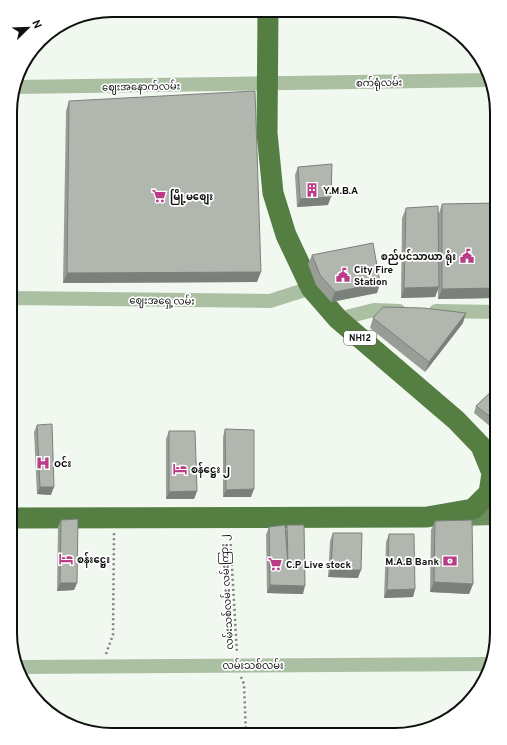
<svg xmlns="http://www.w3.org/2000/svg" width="507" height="745" viewBox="0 0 507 745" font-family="Overpass,'Noto Sans Myanmar',sans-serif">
<rect width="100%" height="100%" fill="#f1f8ef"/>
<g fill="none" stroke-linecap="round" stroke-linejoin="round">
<path stroke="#7e827d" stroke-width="2.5" stroke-dasharray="2 3" stroke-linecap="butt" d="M230 534 237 653
M106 654 113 635 114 533
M241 677 244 684 246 735"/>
<path stroke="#abbfa3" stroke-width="14" d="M15 87 490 80
M11 298 270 301 311 288
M436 311 497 312
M338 319 374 310 399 311
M18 667 489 664"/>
<path stroke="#6c905d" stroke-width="18" d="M456 517 497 516"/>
<path stroke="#557e43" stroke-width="21" d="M10 518 427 517 473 509 489 493 492 473 481 446 456 420 338 319 311 288 286 235 273 193 267 133 268 10"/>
</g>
<path fill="#989d96" d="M69 101 257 282 63 283 66 111Z
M298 167 328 205 297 207 295 175Z
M497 203V292L495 298 438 299V289L435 297 401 298 402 218 406 208 439 213 442 204Z
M312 255 380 283 377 293 331 302 316 285 308 264Z
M373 318 463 323 425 372 370 328Z
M497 386V432L474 413 476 406Z
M37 425 51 495 37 494 34 432Z
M225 429 251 497H223V437Z
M169 431 197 491 194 499H166V439Z
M61 520 77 583 74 590 57 591 58 527Z
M435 521 473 584 469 594 430 592 431 530Z
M287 525 303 594 267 593 266 535 269 527 286 530Z
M333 533 358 578 328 577 330 541Z
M389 534 415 589 413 597 384 598 386 542Z"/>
<path fill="#7c807a" d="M331 197 328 205 297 207 300 199Z
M261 272 257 282 63 283 67 273Z
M380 283 377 293 331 302 335 292Z
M439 287 435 297 401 298 404 288Z
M497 288V292L495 298 438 299 442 289Z
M466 313 463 323 425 372 429 362Z
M40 487H54L51 495 37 494Z
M254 489 251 497H223L226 490Z
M197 491 194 499H166L169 492Z
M331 570H361L358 578 328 577Z
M434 582 473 584 469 594 430 592Z
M60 583H77L74 590 57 591Z
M270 585 305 586 303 594 267 593Z
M415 589 413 597 384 598 387 590Z"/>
<path fill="#b1b7af" stroke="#7c807a" d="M255 91 261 272 67 273 69 101Z
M332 164 331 197 300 199 298 167Z
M497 203V288L442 289V204Z
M438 206 439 287 404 288 406 208Z
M373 243 380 283 335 292 320 275 312 255Z
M383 307 423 308 466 313 429 362 373 318Z
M497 386V422L476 406Z
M52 424 54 487H40L37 425Z
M225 429 254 430V489L226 490Z
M169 431H195L197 491 169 492Z
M78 519 77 583H60L61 520Z
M472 520 473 584 434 582 435 521Z
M285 525 288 565 287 525H304L305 586 270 585 269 527Z
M333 533H362L361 570H331Z
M389 534H414L415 589 387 590Z"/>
<defs>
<symbol id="building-bare" viewBox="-9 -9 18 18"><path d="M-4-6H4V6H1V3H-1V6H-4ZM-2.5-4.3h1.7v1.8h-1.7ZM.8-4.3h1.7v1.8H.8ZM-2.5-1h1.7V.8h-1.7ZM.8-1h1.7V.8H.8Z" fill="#ba3c89" stroke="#fff" stroke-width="2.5" paint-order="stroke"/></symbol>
<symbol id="supermarket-bare" viewBox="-9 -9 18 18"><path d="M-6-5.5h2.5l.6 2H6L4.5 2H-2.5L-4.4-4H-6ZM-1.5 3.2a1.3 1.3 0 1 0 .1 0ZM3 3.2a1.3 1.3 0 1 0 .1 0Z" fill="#ba3c89" stroke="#fff" stroke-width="2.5" paint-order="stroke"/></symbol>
<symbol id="civic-bare" viewBox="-9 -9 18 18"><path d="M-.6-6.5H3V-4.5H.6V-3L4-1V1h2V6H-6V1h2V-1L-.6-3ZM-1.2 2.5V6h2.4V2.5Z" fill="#ba3c89" stroke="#fff" stroke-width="2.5" paint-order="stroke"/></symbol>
<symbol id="hospital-bare" viewBox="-9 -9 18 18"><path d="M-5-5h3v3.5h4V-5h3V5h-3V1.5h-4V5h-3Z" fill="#ba3c89" stroke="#fff" stroke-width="2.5" paint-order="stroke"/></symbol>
<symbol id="hotel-bare" viewBox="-9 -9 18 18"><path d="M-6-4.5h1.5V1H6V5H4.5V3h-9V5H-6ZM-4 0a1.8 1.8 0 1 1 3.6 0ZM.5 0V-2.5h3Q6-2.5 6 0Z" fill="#ba3c89" stroke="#fff" stroke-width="2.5" paint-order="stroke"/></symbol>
<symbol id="bank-bare" viewBox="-9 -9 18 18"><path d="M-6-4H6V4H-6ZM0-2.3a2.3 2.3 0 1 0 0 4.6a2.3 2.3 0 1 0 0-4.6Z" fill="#ba3c89" stroke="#fff" stroke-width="2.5" paint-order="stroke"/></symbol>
</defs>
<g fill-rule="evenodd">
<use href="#building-bare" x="302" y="180" width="20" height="20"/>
<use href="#supermarket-bare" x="149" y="186" width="20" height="20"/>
<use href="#civic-bare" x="457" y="246" width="20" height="20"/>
<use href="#civic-bare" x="333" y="265" width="20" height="20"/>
<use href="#hospital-bare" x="33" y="453" width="20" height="20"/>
<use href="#hotel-bare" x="170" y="459" width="20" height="20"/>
<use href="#hotel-bare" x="56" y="549" width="20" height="20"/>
<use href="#bank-bare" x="440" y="551" width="20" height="20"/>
<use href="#supermarket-bare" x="265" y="554" width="20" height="20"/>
</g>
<g text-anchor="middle" stroke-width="3.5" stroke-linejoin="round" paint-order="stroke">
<rect fill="#fff" stroke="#565856" stroke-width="1" x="344" y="331" width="32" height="14" rx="3"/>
<g font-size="9" font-weight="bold" fill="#0e100e">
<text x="360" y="341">NH12</text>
</g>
<g font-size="10" fill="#0e100e" stroke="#fff">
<text transform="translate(379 82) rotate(-1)" y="4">စက်ရုံလမ်း</text>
<text transform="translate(141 86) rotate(-1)" y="4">ဈေးအနောက်လမ်း</text>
<text transform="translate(162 300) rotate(1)" y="4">ဈေးအရှေ့လမ်း</text>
<text transform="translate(226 592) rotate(-93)" y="4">လမ်းသစ်လမ်း လမ်းကြား ၂</text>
<text x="253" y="669">လမ်းသစ်လမ်း</text>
</g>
<g font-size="10" font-weight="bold" fill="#0e100e" stroke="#fff" text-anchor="start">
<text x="323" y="194">Y.M.B.A</text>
<text x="170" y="200">မြို့မစျေး</text>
<text x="456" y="260" text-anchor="end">စည်ပင်သာယာ ရုံး</text>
<text x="354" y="273">City Fire<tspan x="354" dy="12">Station</tspan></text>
<text x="54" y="467">ဝင်း</text>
<text x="191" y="473">စန်ဋ္ဌေး ၂</text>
<text x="77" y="563">စန်းဋ္ဌေး</text>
<text x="439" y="565" text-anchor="end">M.A.B Bank</text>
<text x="286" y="568">C.P Live stock</text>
</g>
</g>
<path d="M0 0H507V745H0ZM112 17H395A95 95 0 0 1 490 112V633A95 95 0 0 1 395 728H112A95 95 0 0 1 17 633V112A95 95 0 0 1 112 17Z" fill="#fff" fill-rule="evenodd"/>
<path fill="none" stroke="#0e100e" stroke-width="2" d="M112 17H395A95 95 0 0 1 490 112V633A95 95 0 0 1 395 728H112A95 95 0 0 1 17 633V112A95 95 0 0 1 112 17Z"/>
<g transform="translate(28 28) rotate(67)" stroke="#ffffff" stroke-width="3" paint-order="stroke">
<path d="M0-3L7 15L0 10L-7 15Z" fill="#0e100e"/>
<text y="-6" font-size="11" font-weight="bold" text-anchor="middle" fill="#0e100e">N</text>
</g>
</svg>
